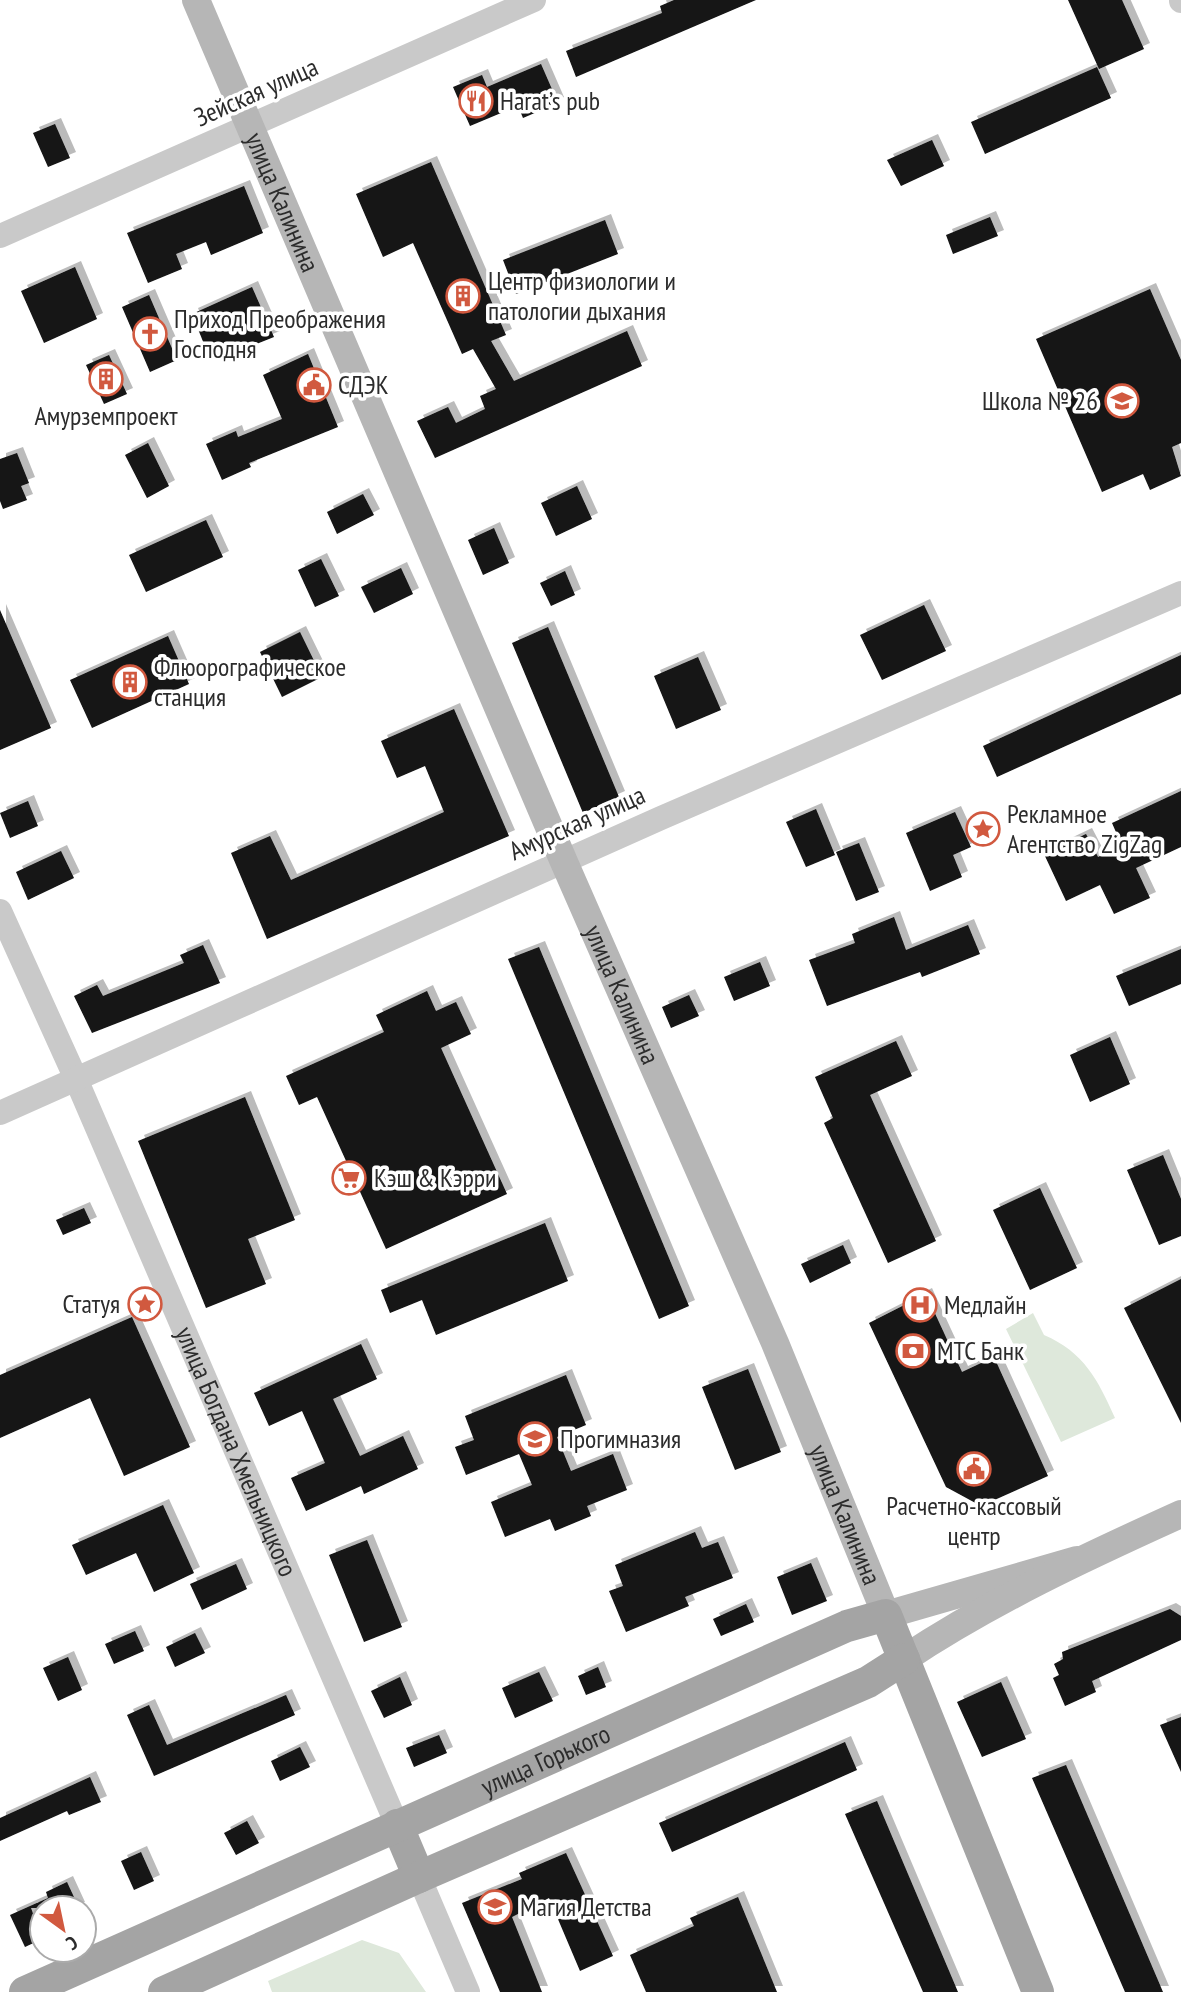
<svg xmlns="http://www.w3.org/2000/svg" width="1181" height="1992" viewBox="0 0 1181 1992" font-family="'PT Sans Narrow',sans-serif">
<defs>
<filter id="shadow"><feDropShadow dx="6" dy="-6" stdDeviation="0" flood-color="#0004"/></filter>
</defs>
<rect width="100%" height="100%" fill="#fff"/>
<path fill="#dee8db" d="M1033 1313 1044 1335C1084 1352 1098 1380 1115 1418L1061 1442 1006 1329Z
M362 1940 399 1953 426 1992H272L268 1981Z"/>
<path fill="#131313" filter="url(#shadow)" d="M674 0H756L576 77 566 51 662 13 660 6Z
M1068 0H1122L1144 49 1099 69Z
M541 64 558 103 523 118 518 106 470 126 453 87 482 75 487 87Z
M1097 67 1111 98 985 154 971 122Z
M55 124 70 158 48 167 33 133Z
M932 140 944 166 901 186 887 160Z
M431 162 506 335 491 341 514 381 627 331 642 366 435 458 417 421 448 407 456 423 485 409 480 396 496 389 473 349 462 354 413 243 383 257 356 194Z
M244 186 263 233 211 255 206 242 176 254 182 269 148 283 127 233Z
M990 217 998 236 953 254 946 235Z
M605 220 618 254 516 294 503 260Z
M75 267 97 319 44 343 21 291Z
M252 287 274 337 231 354 204 344 192 314Z
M1150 289 1181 360V443L1172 447 1181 476 1150 490 1143 474 1102 492 1036 339Z
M149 295 177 360 150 372 122 307Z
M308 354 338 427 249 463 251 467 222 480 206 444 236 431 238 437 282 419 263 375Z
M109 355 127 394 104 404 86 365Z
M148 443 169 486 147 498 125 455Z
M17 453 29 483 21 486 27 500 3 509 0 501V459Z
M577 486 592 519 556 536 541 503Z
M363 494 374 515 337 534 327 512Z
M206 520 223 557 146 592 129 555Z
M494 528 509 563 483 575 468 540Z
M321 559 339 596 315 607 298 570Z
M401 568 413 594 374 613 361 587Z
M565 571 575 595 551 606 540 583Z
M924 605 946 651 882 680 860 635Z
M0 610 51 728 0 750Z
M548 627 619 797 583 813 512 643Z
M300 632 322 677 282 697 260 652Z
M168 636 189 684 92 728 70 680Z
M1181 655V694L997 777 983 746Z
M698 657 721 710 676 729 654 676Z
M454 709 509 836 267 939 231 853 270 836 291 880 444 812 425 766 397 778 381 741Z
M1181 791V847L1136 868 1150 898 1114 914 1100 885 1066 901 1044 854 1086 834 1098 857 1122 846 1112 823Z
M28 801 38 826 10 838 0 813Z
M816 809 835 855 806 867 786 822Z
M955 812 971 847 953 855 962 877 930 891 906 833Z
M859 843 879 892 856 901 836 852Z
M61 851 74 878 28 900 16 872Z
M894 917 906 950 968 925 980 954 922 977 920 972 827 1006 809 960 855 943 852 934Z
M203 945 220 983 92 1033 74 996 97 985 103 996 184 963 180 955Z
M539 947 689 1306 659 1319 508 959Z
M1181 949V984L1129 1006 1116 976Z
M760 962 770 986 734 1001 724 977Z
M427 991 436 1011 456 1002 471 1034 441 1048 507 1194 386 1249 317 1097 299 1105 286 1076 384 1032 376 1015Z
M689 995 699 1016 671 1028 662 1007Z
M1110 1037 1130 1084 1090 1102 1070 1055Z
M896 1041 912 1076 870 1095 936 1241 888 1263 824 1123 833 1118 815 1077Z
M245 1097 295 1220 248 1239 266 1284 206 1308 138 1141Z
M1163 1155 1181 1199V1236L1159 1245 1127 1170Z
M1040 1188 1077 1268 1030 1290 993 1210Z
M84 1208 91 1223 63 1235 56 1220Z
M545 1223 568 1281 436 1335 422 1300 390 1313 381 1290Z
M843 1245 851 1263 810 1283 801 1264Z
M1181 1279V1423L1124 1308Z
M926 1294 962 1372 994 1357 1048 1476 981 1506 946 1487 869 1323Z
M132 1317 190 1447 124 1476 90 1398 0 1438V1375Z
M361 1344 377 1379 333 1399 360 1456 403 1436 418 1469 364 1494 361 1486 306 1511 291 1478 325 1463 302 1411 269 1426 254 1393Z
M748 1369 781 1452 735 1470 702 1387Z
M566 1375 586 1425 557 1437 571 1471 613 1454 627 1490 587 1506 591 1516 555 1531 550 1519 505 1537 491 1502 532 1485 519 1454 466 1475 455 1447 474 1440 465 1416Z
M163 1505 194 1573 154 1592 136 1553 86 1575 72 1545Z
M695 1532 702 1548 718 1542 733 1578 685 1597 689 1606 626 1632 609 1591 623 1586 615 1565Z
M367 1540 402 1627 364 1642 329 1555Z
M811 1563 827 1601 792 1615 777 1577Z
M236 1564 247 1589 202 1610 190 1584Z
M746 1604 754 1622 721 1636 713 1619Z
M1170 1609 1181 1616V1640L1092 1681 1096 1692 1065 1706 1053 1678 1059 1675 1054 1664 1063 1659 1062 1652Z
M135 1631 144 1651 114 1664 105 1644Z
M195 1633 205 1653 175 1667 166 1647Z
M68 1657 82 1690 58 1701 43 1668Z
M598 1667 606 1687 586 1695 578 1676Z
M539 1672 553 1701 515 1718 502 1688Z
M400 1677 412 1705 384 1718 371 1691Z
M1001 1682 1026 1739 982 1757 957 1702Z
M286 1695 295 1715 154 1776 127 1715 149 1705 167 1745Z
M1181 1717V1772L1160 1725Z
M439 1735 447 1753 414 1767 406 1748Z
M845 1742 857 1770 672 1852 659 1823Z
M300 1747 310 1767 280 1781 271 1761Z
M1066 1765 1163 1992H1125L1032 1778Z
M90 1777 101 1802 69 1815 67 1811 0 1841V1818Z
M877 1801 958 1992H923L845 1814Z
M247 1821 259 1843 236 1855 224 1833Z
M141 1852 154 1881 134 1890 121 1861Z
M566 1853 613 1956 580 1971 549 1898 512 1917 542 1992H500L462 1903 522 1879 519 1873Z
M67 1882 79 1908H31L42 1939 25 1947 10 1915 48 1898 46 1892Z
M738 1897 777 1992H646L630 1955 694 1926 690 1918Z"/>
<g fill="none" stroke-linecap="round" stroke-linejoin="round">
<g stroke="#c9c9c9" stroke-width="24">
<path d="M1181 0V1"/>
<path d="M0 236 534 0"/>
<path id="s1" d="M0 911 76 1079 397 1825"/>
<path d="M0 1113 661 818 1181 593"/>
<path d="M419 1877 468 1992"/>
</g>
<g stroke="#b6b6b6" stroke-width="28">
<path id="s2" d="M196 0 564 862 775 1343 886 1615 1077 1560"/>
<path d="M904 1659C991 1601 1086 1557 1181 1514"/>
</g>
<g stroke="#a4a4a4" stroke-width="32">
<path d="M397 1825 419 1877"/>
<path id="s3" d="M25 1992 847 1626 886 1615 1038 1992"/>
<path d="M164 1992 419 1877 868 1682 904 1659"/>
</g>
</g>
<defs>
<symbol id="restaurant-ring" viewBox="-11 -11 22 22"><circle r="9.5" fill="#fff" stroke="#d1593f" stroke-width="1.5"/><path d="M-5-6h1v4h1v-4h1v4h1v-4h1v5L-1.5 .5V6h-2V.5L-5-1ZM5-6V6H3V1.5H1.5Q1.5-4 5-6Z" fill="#d1593f"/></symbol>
<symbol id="building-ring" viewBox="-11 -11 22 22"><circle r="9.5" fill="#fff" stroke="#d1593f" stroke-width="1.5"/><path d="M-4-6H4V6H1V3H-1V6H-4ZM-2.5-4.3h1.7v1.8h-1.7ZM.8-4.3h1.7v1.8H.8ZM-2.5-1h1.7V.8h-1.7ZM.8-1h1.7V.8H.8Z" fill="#d1593f"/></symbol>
<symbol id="church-ring" viewBox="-11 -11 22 22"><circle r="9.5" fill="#fff" stroke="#d1593f" stroke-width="1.5"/><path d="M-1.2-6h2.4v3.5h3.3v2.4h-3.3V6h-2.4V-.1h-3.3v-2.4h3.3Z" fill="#d1593f"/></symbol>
<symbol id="civic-ring" viewBox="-11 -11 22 22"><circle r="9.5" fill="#fff" stroke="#d1593f" stroke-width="1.5"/><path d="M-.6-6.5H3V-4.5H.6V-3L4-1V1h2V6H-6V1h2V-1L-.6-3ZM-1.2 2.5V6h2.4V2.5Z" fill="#d1593f"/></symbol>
<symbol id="school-ring" viewBox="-11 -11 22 22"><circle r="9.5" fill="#fff" stroke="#d1593f" stroke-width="1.5"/><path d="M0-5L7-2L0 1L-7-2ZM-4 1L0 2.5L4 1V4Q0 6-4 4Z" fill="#d1593f"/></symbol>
<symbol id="sight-ring" viewBox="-11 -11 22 22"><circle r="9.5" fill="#fff" stroke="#d1593f" stroke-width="1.5"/><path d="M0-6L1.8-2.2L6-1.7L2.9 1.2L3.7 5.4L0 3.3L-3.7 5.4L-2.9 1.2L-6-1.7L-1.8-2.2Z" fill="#d1593f"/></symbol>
<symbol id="supermarket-ring" viewBox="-11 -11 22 22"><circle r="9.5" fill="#fff" stroke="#d1593f" stroke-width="1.5"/><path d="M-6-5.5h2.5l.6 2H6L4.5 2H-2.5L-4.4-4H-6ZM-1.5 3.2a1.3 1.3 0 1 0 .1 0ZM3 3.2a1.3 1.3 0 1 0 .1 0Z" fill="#d1593f"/></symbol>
<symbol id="hospital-ring" viewBox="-11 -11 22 22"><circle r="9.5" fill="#fff" stroke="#d1593f" stroke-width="1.5"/><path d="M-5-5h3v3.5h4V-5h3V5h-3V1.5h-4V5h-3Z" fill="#d1593f"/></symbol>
<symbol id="bank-ring" viewBox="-11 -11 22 22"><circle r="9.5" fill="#fff" stroke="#d1593f" stroke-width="1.5"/><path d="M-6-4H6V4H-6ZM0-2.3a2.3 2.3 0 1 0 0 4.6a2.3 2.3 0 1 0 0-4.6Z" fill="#d1593f"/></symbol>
</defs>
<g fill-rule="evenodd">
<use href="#restaurant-ring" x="457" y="82" width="38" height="38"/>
<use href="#building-ring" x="444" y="277" width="38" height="38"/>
<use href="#church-ring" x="131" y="315" width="38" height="38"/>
<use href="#building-ring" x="87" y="360" width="38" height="38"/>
<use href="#civic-ring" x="295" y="366" width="38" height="38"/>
<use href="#school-ring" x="1103" y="382" width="38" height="38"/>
<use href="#building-ring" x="111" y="663" width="38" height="38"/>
<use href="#sight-ring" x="964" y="810" width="38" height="38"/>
<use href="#supermarket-ring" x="330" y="1159" width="38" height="38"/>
<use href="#sight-ring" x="126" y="1285" width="38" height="38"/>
<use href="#hospital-ring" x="901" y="1286" width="38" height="38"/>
<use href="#bank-ring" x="894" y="1332" width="38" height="38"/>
<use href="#school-ring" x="516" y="1420" width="38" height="38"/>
<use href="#civic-ring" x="955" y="1450" width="38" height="38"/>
<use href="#school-ring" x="476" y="1888" width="38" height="38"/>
</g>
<g text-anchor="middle" stroke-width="7" stroke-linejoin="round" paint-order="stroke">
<g font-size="26" fill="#2c2c2c" stroke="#fff">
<text transform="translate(256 92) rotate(-24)" y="9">Зейская улица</text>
<text dy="9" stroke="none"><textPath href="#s2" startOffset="220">улица Калинина</textPath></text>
<text transform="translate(577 823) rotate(-24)" y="9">Амурская улица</text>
<text dy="9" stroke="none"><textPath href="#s2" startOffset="1082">улица Калинина</textPath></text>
<text dy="9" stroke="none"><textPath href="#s1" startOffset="590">улица Богдана Хмельницкого</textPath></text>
<text dy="9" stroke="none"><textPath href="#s2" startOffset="1648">улица Калинина</textPath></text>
<text dy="9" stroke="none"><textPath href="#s3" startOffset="570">улица Горького</textPath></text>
</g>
<g font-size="26" fill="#2c2c2c" stroke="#fff" text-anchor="start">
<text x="500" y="110">Harat’s pub</text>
<text x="488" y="290">Центр физиологии и<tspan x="488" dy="30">патологии дыхания</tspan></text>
<text x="174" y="328">Приход Преображения<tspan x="174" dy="30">Господня</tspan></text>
<text x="338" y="394">СДЭК</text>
<text x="1098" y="410" text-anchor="end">Школа № 26</text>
<text x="106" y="425" text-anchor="middle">Амурземпроект</text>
<text x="154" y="676">Флюорографическое<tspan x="154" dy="30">станция</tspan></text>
<text x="1007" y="823">Рекламное<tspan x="1007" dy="30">Агентство ZigZag</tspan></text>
<text x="374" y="1187">Кэш &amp; Кэрри</text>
<text x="120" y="1313" text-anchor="end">Статуя</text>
<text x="944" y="1314">Медлайн</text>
<text x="937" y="1360">МТС Банк</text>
<text x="560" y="1448">Прогимназия</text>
<text x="974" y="1515" text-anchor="middle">Расчетно-кассовый<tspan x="974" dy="30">центр</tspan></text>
<text x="520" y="1916">Магия Детства</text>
</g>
</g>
<g transform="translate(63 1929) rotate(147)"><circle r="33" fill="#ffffff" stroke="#ababab" stroke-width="2"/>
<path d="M0-5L12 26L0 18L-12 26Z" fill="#d1593f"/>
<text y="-10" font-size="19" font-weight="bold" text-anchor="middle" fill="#2c2c2c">С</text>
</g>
</svg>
